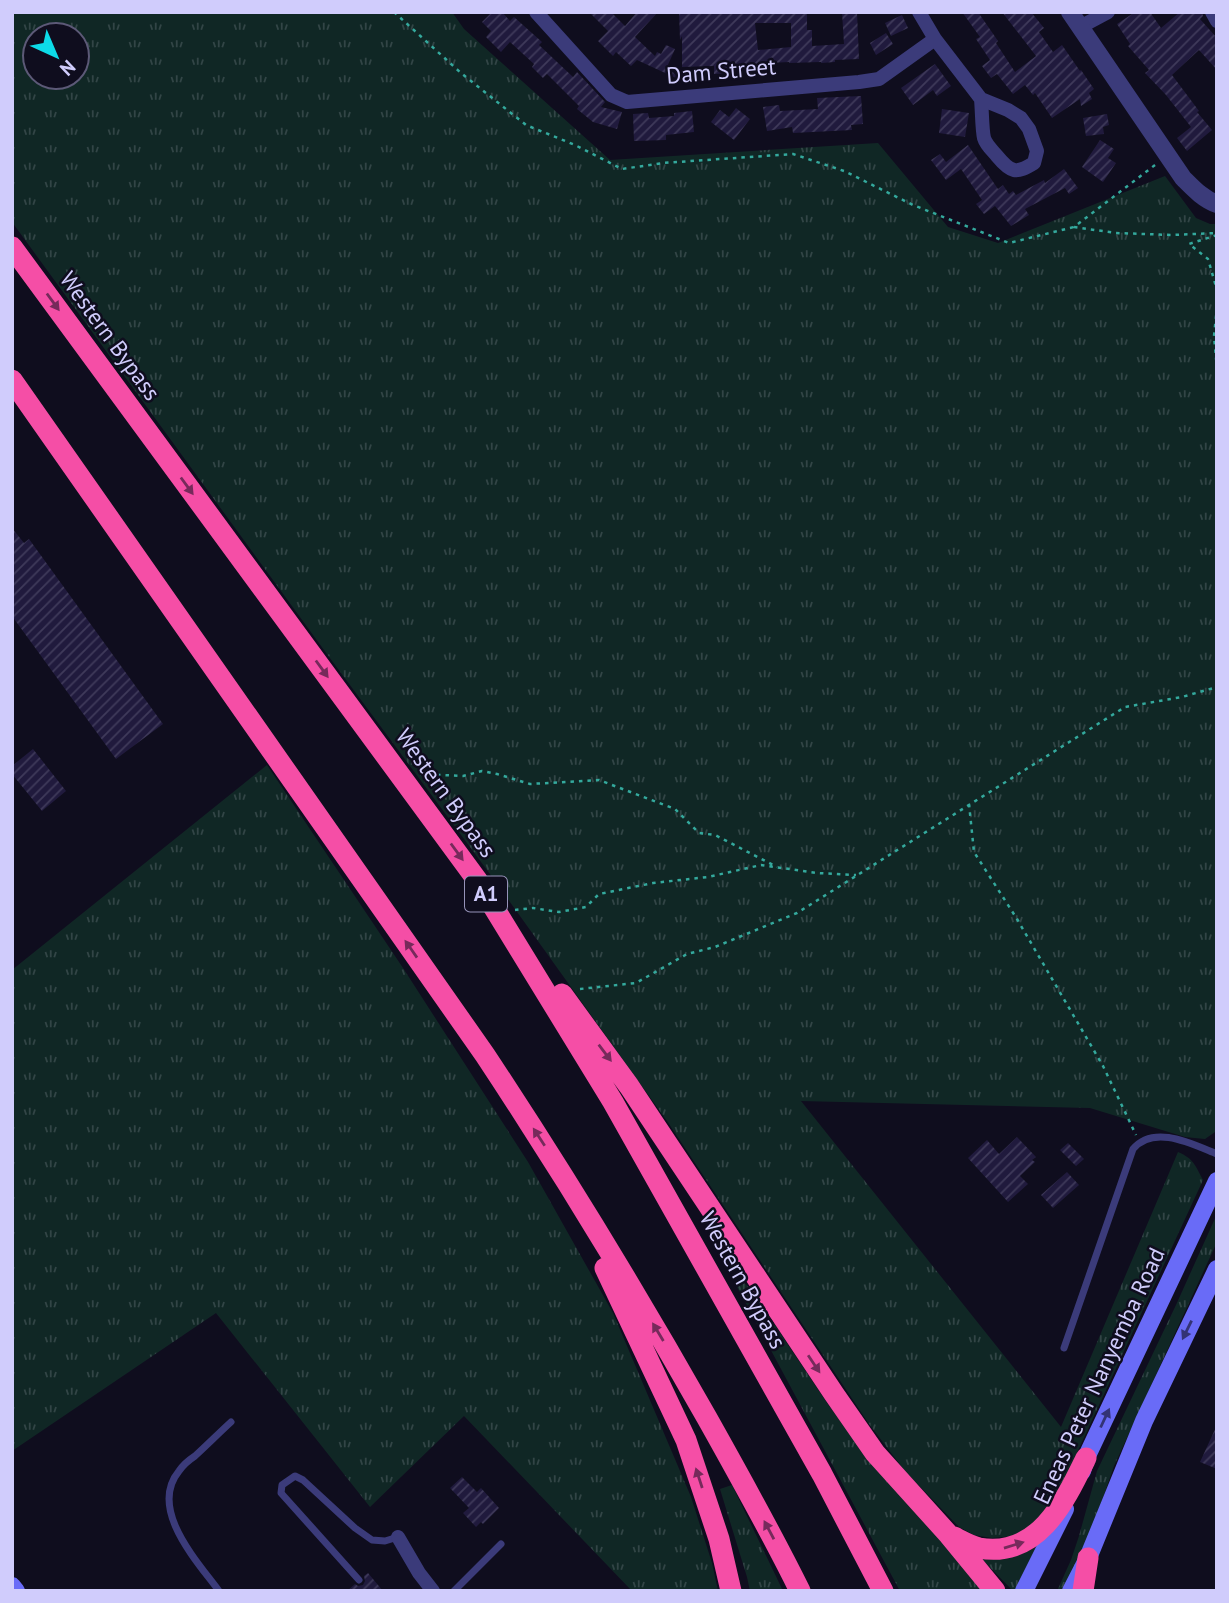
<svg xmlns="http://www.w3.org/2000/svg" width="1229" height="1603" viewBox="0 0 1229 1603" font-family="'PT Sans',sans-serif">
<defs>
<pattern id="grass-tufts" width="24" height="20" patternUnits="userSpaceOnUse" patternTransform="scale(1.75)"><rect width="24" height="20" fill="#102725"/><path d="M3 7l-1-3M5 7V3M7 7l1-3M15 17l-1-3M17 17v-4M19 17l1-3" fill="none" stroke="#324546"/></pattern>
<pattern id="building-hatch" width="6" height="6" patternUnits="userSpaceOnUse" patternTransform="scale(1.75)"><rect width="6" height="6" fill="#201a3d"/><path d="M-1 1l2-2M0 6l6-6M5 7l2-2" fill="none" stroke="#3f3a5a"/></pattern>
</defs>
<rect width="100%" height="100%" fill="#0f0d1e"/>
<path fill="url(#grass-tufts)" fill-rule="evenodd" d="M12 12H452L464 29 610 160 878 143 948 227 998 243 1165 176 1196 218 1210 224H1217V1128L1215 1132 1205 1139 1185 1137 1090 1108 801 1101 1061 1427 1178 1152C1194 1159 1195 1165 1203 1180L1070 1468 1051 1503 1033 1524 1014 1536 992 1538 974 1535 959 1527 905 1471 869 1424 667 1121 487 870 324 650 12 222ZM35 35H77V77H35Z
M267 765 403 968 528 1162 613 1313 691 1497 712 1563 718 1591H632L464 1416 370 1507 216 1313 12 1451V970Z
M1217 1214V1242L1114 1466 1089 1538 1064 1591H1057L1071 1560 1079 1536 1097 1471 1176 1305Z
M739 1281C747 1282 751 1291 756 1297L827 1403 861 1448 985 1591H900L735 1283Z
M732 1485 783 1591H750L747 1577 720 1489Z
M1038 1546 1017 1591H1013L978 1555C1002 1563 1017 1557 1038 1546Z"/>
<path fill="url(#building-hatch)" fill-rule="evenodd" d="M492 12H502L510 21 514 17 542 42 539 45 573 77 577 72 605 102 601 107 622 112 617 129 593 122 577 109 579 106 547 74 543 78 532 67 534 64 510 42 501 52 486 37 491 31 482 22Z
M589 12H611L625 26 637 12H658L635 37 655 56 657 52 661 54 666 45 675 49 667 67 677 76 676 78 637 60 631 66 616 52 613 56 598 41 608 31Z
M679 12H807V30H812V46L844 44 842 12H857L859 59 835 60V62L821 63V62L789 63V62L753 64 754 69 731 70V73L714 74V66L682 67V36L680 40ZM755 23H791V47L758 50Z
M962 12H978L998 41 996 43 1015 72 1036 56 1002 12H1031L1044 28 1039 32 1053 52 1062 45 1080 71 1081 70 1094 89 1089 93 1092 99 1081 106 1080 99 1052 118 1035 93 1033 95 1025 85 1013 94 997 74 991 78 982 66 990 60 976 39 980 37Z
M1135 12H1150L1161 28 1180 12H1202L1203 16 1200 19 1217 38V70L1199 50 1172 75 1199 111 1197 112 1212 130 1187 151 1177 138 1191 127 1166 95 1145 73 1149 70 1128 46 1130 44 1117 24Z
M902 15 908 28 891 36 885 23Z
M886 33 893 44 876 55 870 43Z
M935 64 951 86 937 96 933 90 913 105 901 88Z
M861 96 863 124 851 125 852 130 793 133 792 127 767 131 763 107 779 105 780 111 818 109 817 98Z
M736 108 750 119 734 140 711 122 720 110 729 117Z
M942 109 969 113 965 137 939 133Z
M692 111 694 132 666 135V140L634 141 633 114 648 113 649 118 674 116V113Z
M1107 114 1109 125 1103 127 1104 134 1086 136 1083 118Z
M1100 140 1114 149 1108 158 1116 163 1103 182 1082 167Z
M968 145 998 189 1003 185 1009 194 1013 191 1016 195 1044 180 1045 183 1064 169 1078 188 1069 194 1065 188 1025 209 1029 215 1011 226 995 206 984 214 976 204 982 200 961 169 946 180 931 160 940 154 946 162Z
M12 528 24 543 29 539 163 724 116 759 12 616Z
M33 749 66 791 42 811 12 774V766Z
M1017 1137 1036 1157 1032 1160 1035 1162 1020 1176 1028 1184 1008 1202 968 1158 987 1140 999 1154Z
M1068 1143 1084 1159 1076 1166 1060 1150Z
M1067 1172 1079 1185 1053 1208 1041 1195Z
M1217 1425V1469L1200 1462Z
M462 1477 477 1492 481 1488 499 1508 483 1524 481 1522 476 1527 463 1513 469 1508 450 1488Z
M368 1573 383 1591H347L355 1584 358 1586 363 1585 365 1581 364 1576Z"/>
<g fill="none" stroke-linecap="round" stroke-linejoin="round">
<path stroke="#34a99d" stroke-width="2.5" stroke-dasharray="3.5 5" stroke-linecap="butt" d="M394 12 461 73 526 125 575 145 622 169 663 163 793 154 844 171 913 205 1009 243 1074 227
M1155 165 1074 227 1116 233 1172 235 1217 233
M1217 235 1189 244 1208 259 1217 290
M1217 307 1214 336 1217 369
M420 774 463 776 482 771 497 774 530 784 599 780 675 809 699 833 715 835 777 867
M969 804 974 852 1017 919 1103 1066 1136 1135
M515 910 533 908 559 912 586 907 599 894 653 883 708 877 761 865 817 873 856 875
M580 989 636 983 687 954 715 947 797 913 1125 707 1182 697 1217 687"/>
<path stroke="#3b3b7a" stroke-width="7" d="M1064 1348 1133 1149C1154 1124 1192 1144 1217 1154
M359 1580 281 1493 282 1485 295 1476 303 1480 355 1528 372 1540 385 1541 398 1537
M219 1591C197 1561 148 1509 179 1471 183 1465 189 1460 195 1456 207 1445 219 1433 231 1422
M454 1591 501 1544"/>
<path stroke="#3b3b7a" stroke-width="14" d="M536 12 611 95 627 102 859 82 879 79 935 39
M919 12 935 39 981 99 1008 110 1021 118 1029 129 1037 151 1034 163C1016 174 1011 173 997 156 993 151 986 145 984 138 982 130 982 109 981 99
M1212 12 1217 21
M1080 27 1108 12
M398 1537 419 1573 433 1591"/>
<path stroke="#3b3b7a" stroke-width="18" d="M1070 12 1183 178C1193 188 1203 199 1217 204"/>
<path stroke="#696bf7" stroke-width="18" d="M1082 1471 1086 1458 1217 1181
M12 1586 16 1591
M1024 1591 1065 1509
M1071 1591 1088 1558 1144 1421 1217 1269"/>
<path stroke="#f54ea6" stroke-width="21" d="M12 247 477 880 613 1102 822 1474 883 1591
M12 380 485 1055C563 1173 637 1294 707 1418 739 1475 771 1532 800 1591
M562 994 629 1086 834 1394 875 1453 949 1535 995 1591
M605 1268 686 1440 719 1539 731 1591
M954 1537C962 1541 971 1546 979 1548 1038 1559 1065 1501 1086 1458
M1083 1591 1088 1558"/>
</g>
<defs><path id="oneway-solid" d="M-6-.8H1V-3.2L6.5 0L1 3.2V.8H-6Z" transform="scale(1.75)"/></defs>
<g fill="#762a5b">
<use href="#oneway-solid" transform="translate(53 302) rotate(54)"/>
<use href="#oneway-solid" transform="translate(187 486) rotate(54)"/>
<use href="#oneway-solid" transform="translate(322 669) rotate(54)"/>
<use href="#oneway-solid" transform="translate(457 852) rotate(54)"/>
<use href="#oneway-solid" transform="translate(411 949) rotate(-125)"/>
<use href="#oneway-solid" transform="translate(605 1053) rotate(53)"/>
<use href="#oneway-solid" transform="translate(539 1137) rotate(-123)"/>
<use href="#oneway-solid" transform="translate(658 1332) rotate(-121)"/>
<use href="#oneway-solid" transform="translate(814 1364) rotate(56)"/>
<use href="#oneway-solid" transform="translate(699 1478) rotate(-108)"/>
<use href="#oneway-solid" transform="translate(769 1530) rotate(-118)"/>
<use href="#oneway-solid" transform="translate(1014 1545) rotate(-17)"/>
</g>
<g fill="#333375">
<use href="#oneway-solid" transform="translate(1187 1330) rotate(116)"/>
<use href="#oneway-solid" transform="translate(1105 1418) rotate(-65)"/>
</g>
<g text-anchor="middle" stroke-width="5" stroke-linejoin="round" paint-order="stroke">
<rect fill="#0f0d1e" stroke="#9693b9" stroke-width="2" x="465" y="876.5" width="42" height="35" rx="5"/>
<g font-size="21" font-weight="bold" fill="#d0ccfc">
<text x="486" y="901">A1</text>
</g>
<g font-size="23" fill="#d0ccfc" stroke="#0f0d1e">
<text transform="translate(721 71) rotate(-5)" y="8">Dam Street</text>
<text transform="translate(110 336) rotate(54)" y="8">Western Bypass</text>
<text transform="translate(446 793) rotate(54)" y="8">Western Bypass</text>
<text transform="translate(743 1280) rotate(61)" y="8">Western Bypass</text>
<text transform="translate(1099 1376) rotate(-65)" y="8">Eneas Peter Nanyemba Road</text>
</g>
</g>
<rect width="1229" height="1603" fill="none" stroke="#d0ccfc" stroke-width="28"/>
<g transform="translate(56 56) rotate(136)"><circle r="33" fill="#0f0d1e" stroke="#5c5977" stroke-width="2"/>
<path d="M0-5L12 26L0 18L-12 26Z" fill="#0ddbe8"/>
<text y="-10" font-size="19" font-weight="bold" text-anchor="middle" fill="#d0ccfc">N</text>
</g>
</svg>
